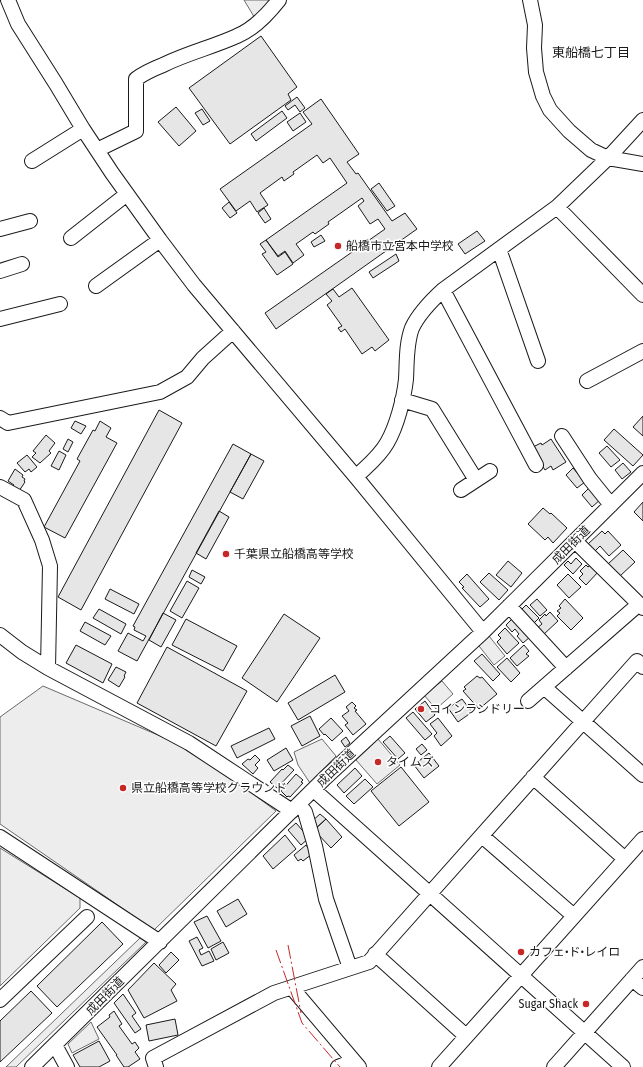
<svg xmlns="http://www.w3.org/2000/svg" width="643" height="1067" viewBox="0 0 643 1067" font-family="'Fira Sans Condensed','Noto Sans JP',sans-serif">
<rect width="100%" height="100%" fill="#fff"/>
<path fill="#ededed" stroke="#6a6a6a" d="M244 0H275L256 20Z
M489 636 505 656 494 665 479 646Z
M442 681 453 694 436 709 424 695Z
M43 686 186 747 214 765 276 811 154 930 0 824V717Z
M322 739 336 756 310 783 298 765 294 752Z
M378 739 400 765 377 784 356 760Z
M0 848 80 898V908L0 986Z
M140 938 146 942 16 1067H6Z
M91 1022 99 1039 72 1053 68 1044Z"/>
<path fill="#e6e6e6" stroke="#1a1a1a" d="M261 36 297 87 288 94 291 100 230 144 189 88Z
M297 97 305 108 300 112 295 105 288 110 285 106Z
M321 99 359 154 347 162 356 174 358 173 392 221 405 213 417 229 276 329 265 313 385 229 378 219 370 224 358 206 364 201 362 198 328 222 329 224 315 234 313 232 296 244 304 255 293 263 285 251 278 256 266 240 347 183 330 158 323 163 317 155 293 172 294 174 284 181 282 177 260 193 268 205 257 212 250 201 236 211 220 189 312 124 303 112Z
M176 107 196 131 179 146 158 122Z
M202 109 210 121 203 125 195 113Z
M282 111 287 118 256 141 251 134Z
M300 113 306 122 293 131 287 122Z
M379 183 395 206 387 211 371 189Z
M229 202 237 213 230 218 222 208Z
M264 208 271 219 265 223 258 213Z
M477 231 485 241 465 254 458 244Z
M321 235 325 241 314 247 311 242Z
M266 240 278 257 285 252 293 264 277 275 262 254 266 252 260 244Z
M396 254 399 261 373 278 369 272Z
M352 288 389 340 375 351 372 347 362 354 345 329 341 332 338 328 342 326 327 305 332 301 326 294 333 289 339 297Z
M159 410 182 423 81 610 58 597Z
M643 416V436L633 427Z
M75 421 86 426 81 434 71 428Z
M100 421 111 428 106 437 117 443 65 538 44 527 80 461 77 459 93 430 95 431Z
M614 429 643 455 633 466 604 440Z
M46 435 55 443 49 451 51 453 40 463 32 457 36 453 33 451Z
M68 439 73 442 68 452 63 449Z
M551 439 566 462 553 470 551 466 545 470 533 451V447L541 443 542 445Z
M233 444 251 454 137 661 118 651 128 633 143 641 146 636 134 630 135 627 133 626Z
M607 446 620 460 611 467 599 453Z
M59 451 66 455 59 470 51 466Z
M251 454 264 461 243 499 230 492Z
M27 455 37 467 31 472 29 469 25 472 17 463Z
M623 463 631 472 622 479 615 470Z
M573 468 585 482 577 488 566 475Z
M15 469 23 475 22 477 25 479 24 481 25 482 19 491 12 487 14 485 8 481Z
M590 487 601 499 592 507 582 495Z
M643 502V521L634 512Z
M543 508 550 514 551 513 567 528 553 543 548 537 545 540 528 524Z
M219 511 229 517 206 559 196 553Z
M602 531 605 534 608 531 621 545 609 556 600 546 594 552 588 544Z
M623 550 635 562 620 576 608 564Z
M576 558 582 564 573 574 564 565 568 561 571 564Z
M508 561 522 573 511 587 496 575Z
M592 564 599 571 586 585 579 578 583 574 580 571 586 565 588 567Z
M192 570 205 577 201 584 189 577Z
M489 573 508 590 499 600 480 582Z
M467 574 489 599 480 607 462 588 464 587 459 582Z
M568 574 581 587 569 598 557 585Z
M187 581 199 588 182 618 170 611Z
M110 589 139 604 134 614 105 599Z
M537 599 547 610 540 616 530 605Z
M565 599 583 618 571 630 557 616 560 613 557 611 561 608 559 606Z
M526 605 539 618 534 623 521 610Z
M99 609 126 624 121 634 93 618Z
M550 612 558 621 543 635 537 628 542 624 539 620 545 614 546 616Z
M163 613 176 620 161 647 149 640Z
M284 614 320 638 277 702 242 678Z
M513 618 530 637 523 643 517 636 519 634 515 629 512 632 506 625Z
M186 619 237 646 223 671 172 645Z
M85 622 111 636 105 645 80 631Z
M505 628 519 643 507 654 497 642 501 638 498 635Z
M76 645 112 664 103 683 66 663Z
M524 645 529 651 526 654 529 656 517 666 510 658Z
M167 647 247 691 216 746 137 703Z
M482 654 500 674 493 681 474 661Z
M507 658 520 673 511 682 497 667Z
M116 667 126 672 124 676 125 677 119 687 108 680Z
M335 675 345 692 298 720 288 703Z
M477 676 480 678 482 677 497 694 479 709 463 691 466 689 464 687Z
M462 699 472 712 458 722 448 708Z
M425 701 435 715 426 722 415 709Z
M352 702 356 706 354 708 357 710 355 711 366 724 353 735 345 725 348 723 342 716 349 711 346 707Z
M413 712 432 734 425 740 406 718Z
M310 716 320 736 302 746 291 726Z
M331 718 343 731 332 741 325 734 324 735 319 729Z
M438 718 452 736 441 746 434 736 437 733 430 724Z
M269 728 275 739 237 758 231 746Z
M390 736 405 753 398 759 383 742Z
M346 737 350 743 345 747 341 741Z
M422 744 427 750 421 755 416 749Z
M286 748 293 760 274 771 267 760Z
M429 753 439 766 424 778 414 765Z
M255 755 260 760 255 765 258 768 253 774 242 764 248 759 250 760Z
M288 765 294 770 277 788 270 782 282 769 283 770Z
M401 767 429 802 399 826 371 791Z
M355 768 362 776 344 793 337 785Z
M296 774 303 780 301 782 303 783 290 797 288 796 287 797 281 791Z
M365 779 373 787 354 804 346 796Z
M320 814 326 819 314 830 311 822Z
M326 819 342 837 331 848 314 830Z
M296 823 309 838 301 845 288 830Z
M285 835 296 849 273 869 263 856Z
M306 845 312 854 303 861 301 859 298 861 294 855Z
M238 899 247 914 226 927 217 911Z
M207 916 221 941 208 948 194 922Z
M102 922 123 944 57 1007 37 986Z
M197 937 203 948 199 950 201 955 209 951 214 961 202 966 189 941Z
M223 942 229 953 216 960 211 949Z
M171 952 179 960 166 973 159 965Z
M154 963 176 984 171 990 177 1001 144 1018 128 990Z
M31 991 52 1013 0 1062V1021Z
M123 994 136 1013 132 1016 141 1029 135 1033 114 1003Z
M114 1011 122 1024 119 1026 132 1044 135 1042 139 1048 135 1052 140 1059 128 1067H124L116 1055H117L97 1027 110 1017 109 1015Z
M175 1019 178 1035 149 1041 146 1025Z
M99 1041 110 1061 99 1067H80L73 1055Z"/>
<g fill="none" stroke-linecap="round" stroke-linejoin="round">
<defs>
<path id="minor" d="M8 0 18 24 56 84 83 129 112 173 160 240 194 285 356 477 483 632
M530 0 535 25 534 48 536 72 543 96 550 110 569 131 591 150 608 158 643 164
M97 150 136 131V79C144 73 153 69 163 65 187 53 213 47 237 36 254 29 268 14 279 0
M32 161 83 129
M557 207 643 295
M0 229 30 221
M71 238 127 194
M499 249 538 361
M0 271 22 264
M96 286 160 240
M443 290 536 465
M0 319 60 304
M587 381 643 351
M402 400 432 409 476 480
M0 418 8 423 160 392 187 377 203 358 233 331
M562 436 590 479 611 505
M356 477C367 466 379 457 387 443 397 426 404 398 406 379 407 362 406 344 412 328 419 313 431 301 443 290L557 207 608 158 643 120
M0 487 24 500 42 540 50 566 48 668
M461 490 490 471
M575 541 643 608
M509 606 566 668
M0 635 22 652 48 668 189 743 292 811
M544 687 643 775
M528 701 639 604
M533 777 625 859
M314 790 623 1067
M299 804 305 812 315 846 326 899 350 968
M482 836 574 916
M0 837 160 942
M375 954 466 1036
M632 979 643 988
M292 988 359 1067
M0 1000 87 917
M55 1045 67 1067
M32 1067 325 778 483 632 643 473
M156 1067 153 1058 274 993 369 962 637 661 643 667
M338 1067 353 1061
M439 1067 643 839
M554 1067 643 967"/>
</defs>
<use href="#minor" stroke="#1a1a1a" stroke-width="16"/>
<use href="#minor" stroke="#fff" stroke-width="14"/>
<path stroke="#c62828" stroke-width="1" stroke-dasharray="14 3 2 3" stroke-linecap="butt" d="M288 945 301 1013
M276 950 302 1023 340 1067"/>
</g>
<g fill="#c62828" stroke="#fff" stroke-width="1.5">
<circle cx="338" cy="246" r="4"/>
<circle cx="226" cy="554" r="4"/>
<circle cx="421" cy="709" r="4"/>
<circle cx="378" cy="762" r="4"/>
<circle cx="123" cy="788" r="4"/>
<circle cx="521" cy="952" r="4"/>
<circle cx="586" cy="1004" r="4"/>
</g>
<g text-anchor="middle" stroke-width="3" stroke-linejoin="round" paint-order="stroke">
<g font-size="12" fill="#1a1a1a" stroke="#fff" text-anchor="start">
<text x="346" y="250">船橋市立宮本中学校</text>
<text x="234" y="558">千葉県立船橋高等学校</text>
<text x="429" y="713">コインランドリー</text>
<text x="386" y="766">タイムズ</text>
<text x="131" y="792">県立船橋高等学校グラウンド</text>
<text x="529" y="956">カフェ•ド•レイロ</text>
<text x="578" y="1008" text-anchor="end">Sugar Shack</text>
</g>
<g font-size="12" fill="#1a1a1a" stroke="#fff">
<text transform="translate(571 545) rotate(-45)" y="4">成田街道</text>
<text transform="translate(336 768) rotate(-44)" y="4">成田街道</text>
<text transform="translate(105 996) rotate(-45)" y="4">成田街道</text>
</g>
<g font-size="13" fill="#1a1a1a" stroke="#fff">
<text x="591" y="57">東船橋七丁目</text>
</g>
</g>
</svg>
